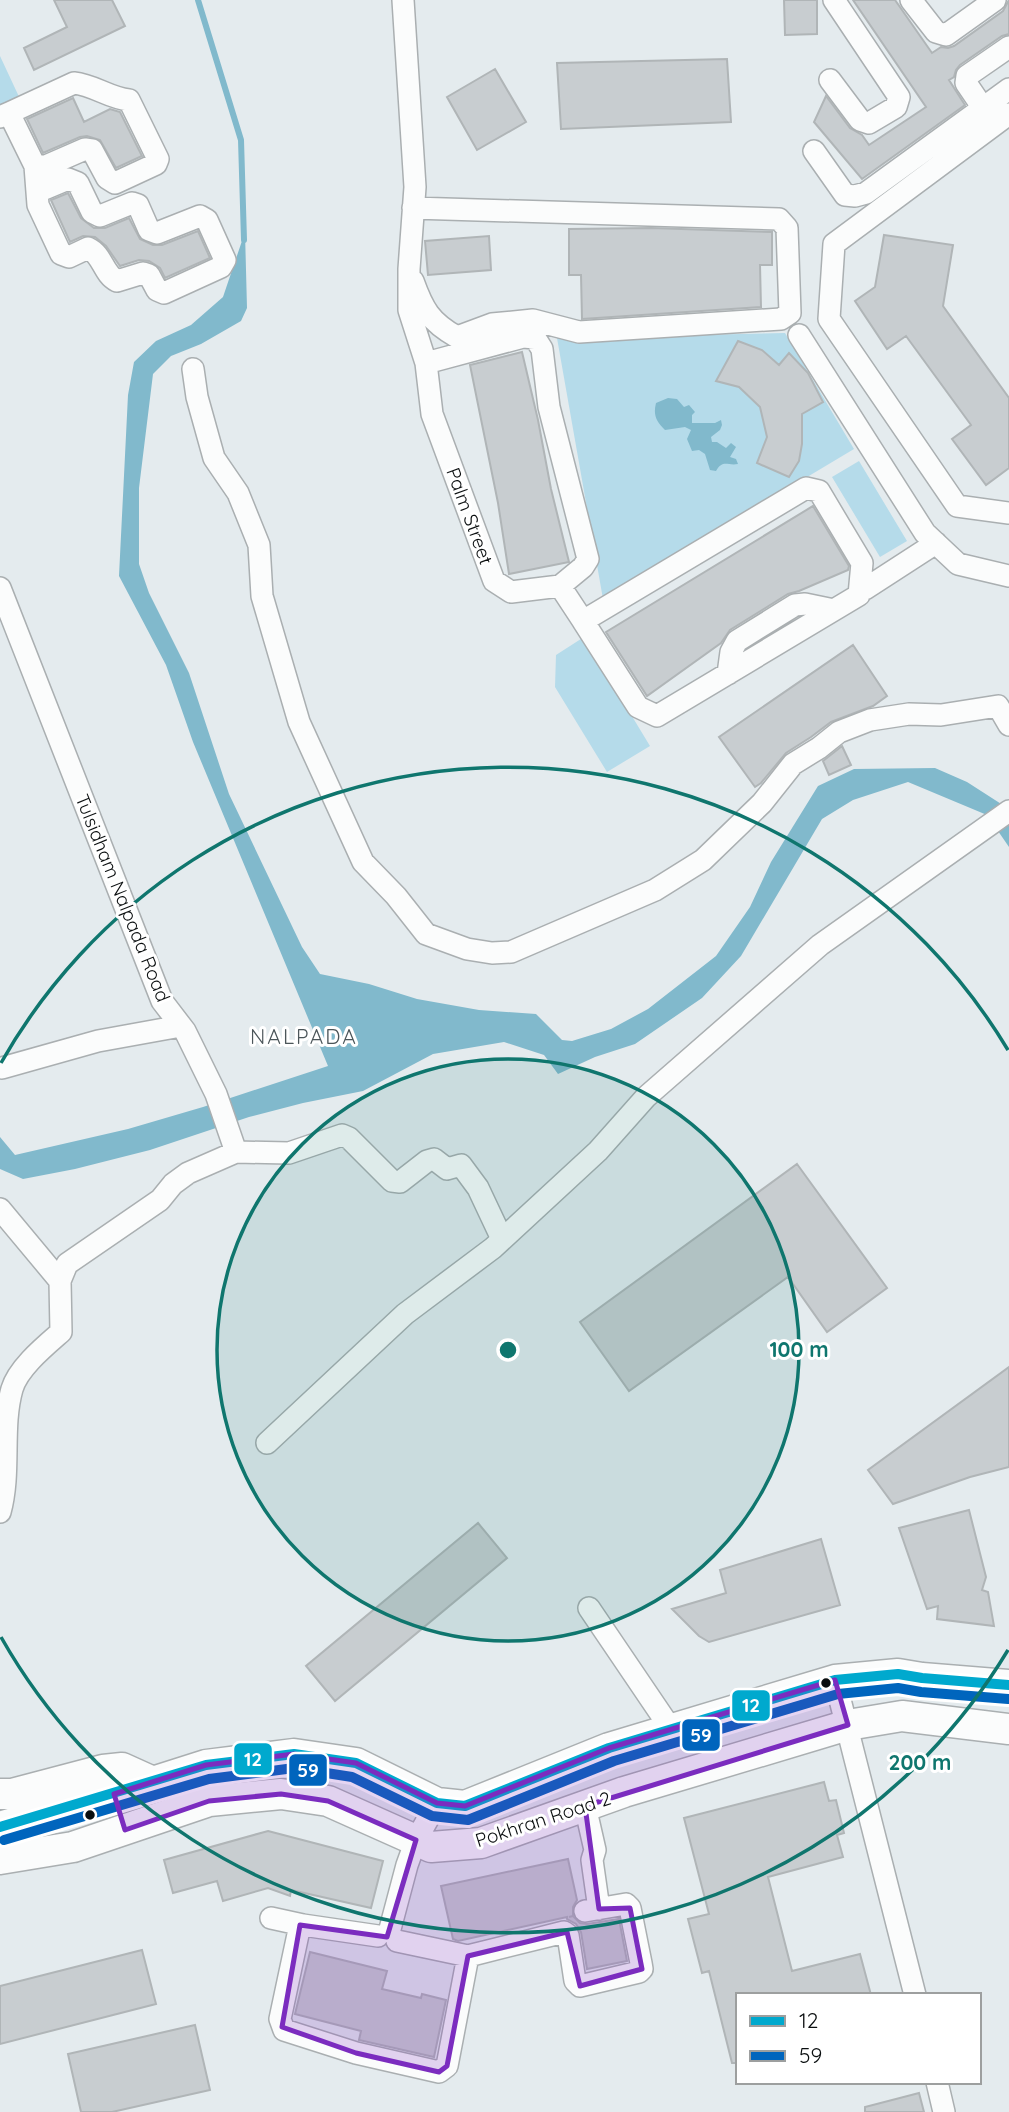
<svg xmlns="http://www.w3.org/2000/svg" width="1009" height="2112" viewBox="0 0 1009 2112" font-family="Quicksand,sans-serif">
<rect width="100%" height="100%" fill="#e4ebee"/>
<path fill="#b5dbea" d="M0 56 21 101 0 111Z
M785 333 854 449 603 599 557 338Z
M859 461 907 541 880 557 832 477Z
M584 637 650 746 607 772 555 687 556 655Z"/>
<path fill="#81b9cc" d="M245 232 247 308 241 321 201 344 171 356 153 374 139 488V564L149 593 189 673 229 794 302 947 320 974 369 984 417 999 479 1010 536 1014 562 1040 572 1041 611 1029 648 1009 716 956 750 907 771 862 818 786 854 769 935 768 967 782 1009 809V847L987 815 908 782 853 800 822 819 741 956 702 998 635 1044 595 1057 558 1074 544 1055 504 1042 433 1054 363 1091 303 1103 249 1117 150 1150 75 1169 23 1179 0 1169V1137L15 1155 128 1129 203 1107 328 1066 193 742 166 665 119 576 128 395 134 362 156 341 191 325 223 297Z
M668 398 677 399 684 407 689 405 695 412 692 415V423H715L721 420 722 425 720 430 711 437 712 442H717L726 448 731 443 736 447 730 457 736 459 738 464C727 466 723 459 716 471L710 470 705 454 699 450 692 451 687 439 691 430 685 427 665 430C656 421 653 415 656 403Z"/>
<g fill="none" stroke-linecap="round" stroke-linejoin="round">
<path stroke="#81b9cc" stroke-width="6" d="M198 0 241 140 244 240"/>
</g>
<path fill="#c8cdd0" stroke="#b0b5b7" stroke-width="2" d="M54 0H112L125 26 34 70 24 48 67 27Z
M784 0H817V34L785 35Z
M853 0H895L932 53 941 47 948 48 954 46 1003 11 1009 0V34L1002 36 960 65 956 70 954 77 949 80 965 105 862 179 814 122 826 96 850 128 862 135 869 145 926 107Z
M727 59 731 122 561 129 557 63Z
M495 69 526 122 477 150 447 97Z
M73 98 84 122 110 109 120 112 142 156 116 168 100 140 87 136 80 137 43 153 27 119Z
M68 193 81 218 94 228H105L129 218 140 239 153 245H162L198 231 210 258 165 278 160 268 149 261 139 260 120 266 106 246 95 237 83 236 70 242 51 200Z
M651 228 772 232V265H760L761 307 582 319 581 275H569V229Z
M884 235 953 245 943 306 1009 398V468L986 485 952 439 971 425 906 336 887 349 855 301 875 287Z
M489 236 491 270 428 275 425 241Z
M738 341 762 350 779 365 789 353 808 373 823 402 802 414V444L799 461 789 477 757 463 767 437 760 407 739 387 716 381Z
M522 352 538 420 551 489 569 562 509 574 498 503 470 365Z
M813 506 849 566 848 570 799 591 788 594 730 630 721 643 647 696 606 632Z
M853 645 887 696 873 706 831 722 811 737 786 753 761 783 755 787 719 737Z
M842 746 851 765 829 775 823 761Z
M797 1164 887 1288 827 1332 788 1277 629 1391 580 1322Z
M1009 1367V1467L970 1477 893 1504 868 1470Z
M969 1510 986 1577 982 1590 988 1592 994 1626 937 1619 938 1606 927 1609 899 1528Z
M478 1523 507 1558 335 1701 306 1666Z
M821 1539 840 1605 709 1642 699 1636 672 1609 726 1593 720 1570Z
M824 1782 829 1801 836 1800 844 1833 837 1835 843 1857 768 1877 792 1971 860 1954 871 1995H738V2063H732L709 1971 702 1973 688 1919 709 1914 684 1818Z
M268 1831 383 1861 371 1908 291 1890 290 1896 268 1888 223 1901 217 1881 173 1893 164 1860Z
M568 1859 577 1900 573 1907V1916L569 1917 573 1916 580 1923 587 1924 619 1919 627 1961 587 1969 581 1932 576 1924 567 1919V1917L458 1941 453 1939 441 1886Z
M142 1950 156 2004 0 2044V1986Z
M310 1952 387 1971 382 1989 421 1998 422 1994 446 2000 434 2057 359 2040 361 2031 295 2014Z
M195 2025 210 2090 112 2112H81L68 2054Z
M919 2093 924 2112H865V2107Z"/>
<g fill="none" stroke-linecap="round" stroke-linejoin="round">
<defs>
<path id="minor" d="M403 0 415 187 409 269V310L426 363 432 414 494 581 511 592 560 586 583 621 806 488 819 491 862 563 859 595 657 716 638 707 583 621
M911 0 936 32 946 35 995 0
M830 80 860 120 869 123 896 107 899 97 834 0
M983 108 966 83 967 76 1009 47
M1009 114 834 244 829 319 957 506 1009 513
M0 117 9 113 74 83C94 85 109 98 129 100L158 159 156 164 115 183 107 178 92 150 85 149 46 166H35L9 113
M814 151 845 195 855 196 866 193 1009 89
M35 166 38 205 61 254 69 257 88 248C103 255 103 274 117 281L143 273 149 275 157 290 164 293 221 267 225 260 207 220 200 216 157 233 149 230 138 205 132 203 100 216 92 212 78 183 68 179 37 192
M413 208 779 219 787 228 790 313 781 319 579 332 533 320 492 324 457 337C430 322 423 309 413 281
M799 335 925 533 958 564 1009 576
M426 363 523 337 535 338 542 349 549 407 588 559 583 567 560 586
M193 369 197 397 214 458 238 493 259 545 262 596 299 722 363 862 396 896 426 934 467 949 492 953 511 952 655 890 703 860 762 803 793 764 819 748 839 732 870 720 909 714 941 715 998 706 1009 725
M0 588 162 1001 185 1031 216 1094 236 1152
M865 589 936 543
M728 674 731 652 737 641 795 605 805 604 834 610
M2 1068 98 1041 181 1026
M0 1209 60 1281 61 1332C45 1346 18 1368 12 1389 1 1428 11 1472 0 1512
M60 1281 67 1264 160 1200 173 1184 188 1173 236 1152 289 1153 342 1135 349 1138 392 1181 400 1182 427 1161 434 1159 447 1169 461 1165 478 1188 502 1239
M267 1443 405 1314 493 1248 598 1151 646 1097 820 945 1009 811
M589 1608 671 1729
M835 1680 915 1995
M585 1806 595 1850 592 1860 599 1909
M271 1918 303 1925 378 1936
M300 1925 280 2019 284 2030 356 2053 439 2072 447 2066 468 1956
M390 1929 407 1865 416 1840 437 1803
M397 1941 468 1956 564 1932 568 1935 575 1981 580 1986 639 1972 642 1969 641 1963 630 1908 626 1904 585 1911
M937 2082 944 2112"/>
<path id="secondary" d="M0 1794H12L103 1770 122 1768 153 1782
M0 1827 140 1786 206 1765 294 1754 356 1763 437 1803 465 1806 609 1748 835 1680 898 1674 922 1678 1009 1685
M0 1859 73 1847 209 1801 281 1794 328 1801 431 1847 481 1843 624 1792 848 1725 902 1716 1009 1729"/>
</defs>
<use href="#minor" stroke="#aaafb1" stroke-width="24"/>
<use href="#secondary" stroke="#aaafb1" stroke-width="33"/>
<use href="#minor" stroke="#fbfcfc" stroke-width="21"/>
<use href="#secondary" stroke="#fbfcfc" stroke-width="30"/>
<defs>
<path id="bus-1" d="M0 1827 206 1765 294 1754 356 1763 437 1803 465 1806 609 1748 835 1680 898 1674 922 1678 1009 1685"/>
<path id="bus-2" d="M4 1840 209 1779 294 1768 352 1777 432 1816 468 1820 614 1761 838 1694 898 1688 921 1692 1008 1699"/>
</defs>
<use href="#bus-1" stroke="#fff" stroke-width="16"/>
<use href="#bus-2" stroke="#fff" stroke-width="16"/>
<use href="#bus-1" stroke="#00a9ce" stroke-width="10"/>
<use href="#bus-2" stroke="#0065bd" stroke-width="10"/>
</g>
<path fill="#7b2cbf" fill-opacity="0.2" stroke="#7b2cbf" stroke-width="5" stroke-linejoin="round" d="M835 1680 848 1725 585 1806 599 1909 630 1908 642 1969 580 1986 567 1932 468 1956 447 2066 439 2072 356 2053 282 2027 300 1925 387 1937 416 1840 328 1801 281 1794 209 1801 125 1830 114 1794 206 1765 294 1754 356 1763 437 1803 465 1806 609 1748Z"/>
<circle cx="508" cy="1350" r="291" fill="#0f766e" fill-opacity=".12"/>
<g fill="none" stroke="#0f766e" stroke-width="3.5">
<circle cx="508" cy="1350" r="291"/>
<path d="M1008 1650A583 583 0 0 1 1 1637M1 1063A583 583 0 0 1 1008 1050"/>
</g>
<g fill="#0a0e0f" stroke="#fff" stroke-width="2.5">
<circle cx="826" cy="1683" r="6"/>
<circle cx="90" cy="1815" r="6"/>
</g>
<g text-anchor="middle" stroke-width="6" stroke-linejoin="round" paint-order="stroke">
<g font-size="19" fill="#0a0e0f" stroke="#fff">
<text transform="translate(470 516) rotate(70)" y="7">Palm Street</text>
<text transform="translate(123 898) rotate(68)" y="7">Tulsidham Nalpada Road</text>
<text transform="translate(543 1819) rotate(-18)" y="7">Pokhran Road 2</text>
</g>
<g font-size="21" letter-spacing="2" fill="#4b5559" stroke="#fff">
<text x="304" y="1044">NALPADA</text>
</g>
</g>
<circle cx="508" cy="1350" r="10" fill="#0f766e" stroke="#fff" stroke-width="3.5"/>
<g font-size="21" text-anchor="middle" font-weight="bold" fill="#0f766e" stroke="#fff" stroke-width="6" stroke-linejoin="round" paint-order="stroke">
<text x="799" y="1357">100 m</text>
<text x="920" y="1770">200 m</text>
</g>
<g stroke="#fff" stroke-width="2.5">
<rect x="731" y="1689" width="40" height="33" rx="7" fill="#00a9ce"/>
<rect x="681" y="1718" width="40" height="34" rx="7" fill="#0065bd"/>
<rect x="233" y="1742" width="40" height="34" rx="7" fill="#00a9ce"/>
<rect x="288" y="1753" width="40" height="34" rx="7" fill="#0065bd"/>
</g>
<g font-size="19" text-anchor="middle" font-weight="bold" fill="#fff">
<text x="751" y="1712">12</text>
<text x="701" y="1742">59</text>
<text x="253" y="1766">12</text>
<text x="308" y="1777">59</text>
</g>
<rect x="736" y="1993" width="245" height="91" fill="#ffffff" stroke="#9d9f9f" stroke-width="2"/>
<rect x="750" y="2016" width="35" height="10" fill="#00a9ce" stroke="#9d9f9f" stroke-width="2"/>
<text x="799" y="2028" font-size="21" fill="#0a0e0f">12</text>
<rect x="750" y="2051" width="35" height="10" fill="#0065bd" stroke="#9d9f9f" stroke-width="2"/>
<text x="799" y="2063" font-size="21" fill="#0a0e0f">59</text>
</svg>
